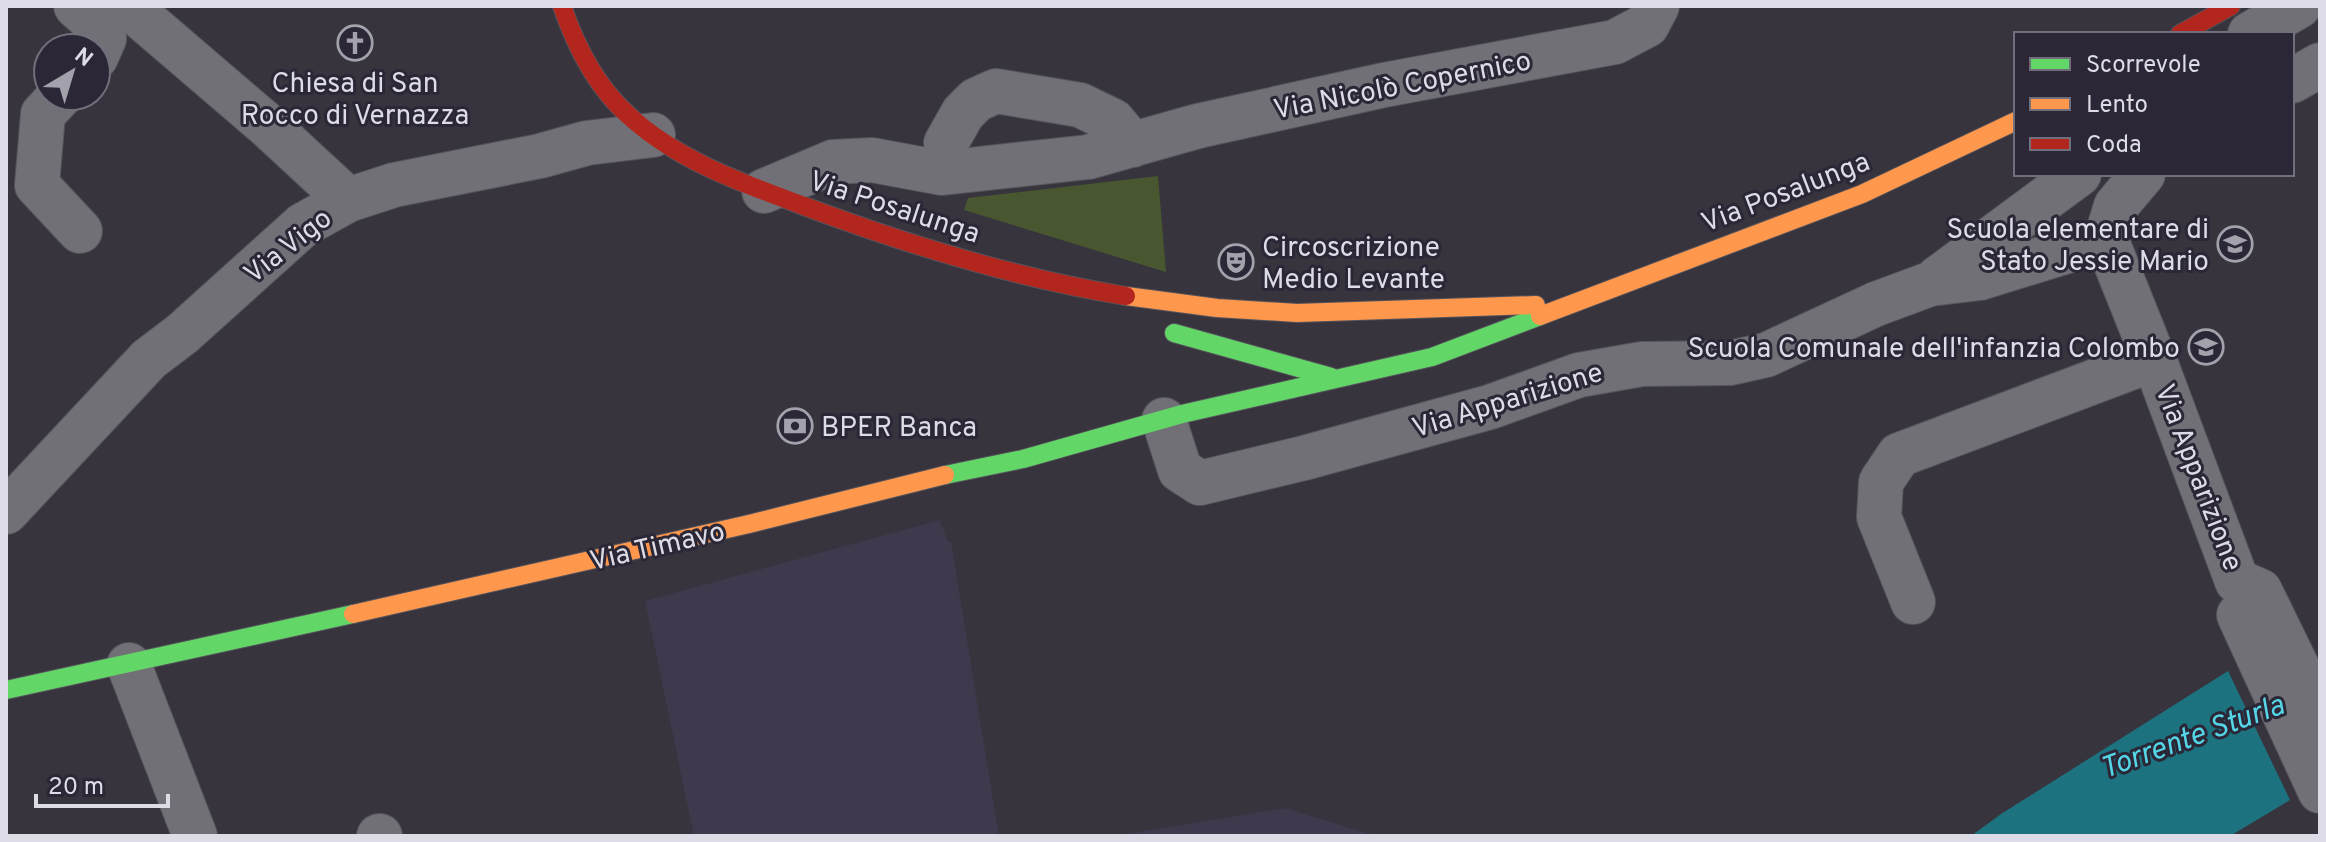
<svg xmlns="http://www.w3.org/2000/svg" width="2326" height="842" viewBox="0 0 2326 842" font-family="Overpass,sans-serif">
<rect width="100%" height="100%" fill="#37343e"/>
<path fill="#3e394d" d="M940 520 948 542H951L999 836H694L645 601Z
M1285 808 1376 836H1114Z"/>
<path fill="#495731" d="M1158 176 1166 272 964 210 968 198Z"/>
<path fill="#1c737f" d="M2228 671 2290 800 2230 836H1971L2001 814Z"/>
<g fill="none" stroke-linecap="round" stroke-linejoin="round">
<defs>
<path id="street" d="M76 6 91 19 104 39 96 57
M128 6 268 126 348 200
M2250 34 2299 6
M2292 81 2320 65
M60 96 43 114 37 185 80 231
M946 143 963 113 976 100 996 91 1080 105 1113 121 1133 145
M2143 174 2116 206 2106 239 2154 359 2237 581 2260 591 2320 714
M764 191 833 162 872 160 942 173 1088 157 1198 126 1384 85 1615 42 1647 25 1657 6
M1938 278 2079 174
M1164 420 1180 470 1200 483 1304 458 1490 407 1579 375 1642 364 1730 363 1766 355 1876 304 1930 284 1980 278 2106 239
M6 512 149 359 182 334 303 225 348 200 394 185 540 156 587 143 653 135
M1913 602 1879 517 1881 482 1899 455 2154 359
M2239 615 2320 791
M129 665 195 836
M379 836H380"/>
<path id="fast" d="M1174 333 1331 377
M945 475 1023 459 1182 414 1432 357 1540 316
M6 690 353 614"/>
<path id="slow" d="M1126 296 1217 308 1297 313 1536 305
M1540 316 1862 194 2016 121
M353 614 749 524 945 475"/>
<path id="jam" d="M562 6C576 47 595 85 627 114 676 160 742 183 804 206 908 245 1015 278 1126 296
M2180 34 2231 6"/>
</defs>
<use href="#street" stroke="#55535b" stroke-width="46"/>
<use href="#fast" stroke="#55535b" stroke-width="20"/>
<use href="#slow" stroke="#55535b" stroke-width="20"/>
<use href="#jam" stroke="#55535b" stroke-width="20"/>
<use href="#street" stroke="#717076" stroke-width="44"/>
<use href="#fast" stroke="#63d668" stroke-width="18"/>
<use href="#slow" stroke="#ff974d" stroke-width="18"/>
<use href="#jam" stroke="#b3261e" stroke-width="18"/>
</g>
<defs>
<symbol id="church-ring" viewBox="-11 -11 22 22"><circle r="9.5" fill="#2b2736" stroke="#a3a1ab" stroke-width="1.5"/><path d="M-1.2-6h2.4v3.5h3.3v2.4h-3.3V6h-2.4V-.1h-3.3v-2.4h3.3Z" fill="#a3a1ab"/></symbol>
<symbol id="school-ring" viewBox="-11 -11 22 22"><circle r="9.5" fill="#2b2736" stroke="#a3a1ab" stroke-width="1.5"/><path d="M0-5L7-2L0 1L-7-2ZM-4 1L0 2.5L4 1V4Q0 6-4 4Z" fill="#a3a1ab"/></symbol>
<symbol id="theatre-ring" viewBox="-11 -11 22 22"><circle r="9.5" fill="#2b2736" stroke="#a3a1ab" stroke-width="1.5"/><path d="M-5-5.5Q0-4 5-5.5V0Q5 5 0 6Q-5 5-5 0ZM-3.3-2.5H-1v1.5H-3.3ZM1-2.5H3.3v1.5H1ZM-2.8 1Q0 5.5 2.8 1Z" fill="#a3a1ab"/></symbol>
<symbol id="bank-ring" viewBox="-11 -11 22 22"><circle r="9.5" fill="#2b2736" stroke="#a3a1ab" stroke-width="1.5"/><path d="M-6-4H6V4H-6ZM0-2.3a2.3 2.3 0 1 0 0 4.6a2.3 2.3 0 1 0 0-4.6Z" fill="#a3a1ab"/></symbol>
</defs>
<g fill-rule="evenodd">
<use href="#church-ring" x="335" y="23" width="40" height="40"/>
<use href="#school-ring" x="2215" y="224" width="40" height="40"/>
<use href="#theatre-ring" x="1216" y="242" width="40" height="40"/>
<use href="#school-ring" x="2186" y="327" width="40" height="40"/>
<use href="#bank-ring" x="775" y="406" width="40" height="40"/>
</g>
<g text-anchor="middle" stroke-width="6" stroke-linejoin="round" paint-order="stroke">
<g font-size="28" fill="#dddbe5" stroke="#2b2736" text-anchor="end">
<text x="355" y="92" text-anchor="middle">Chiesa di San<tspan x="355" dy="32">Rocco di Vernazza</tspan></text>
<text x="2209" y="238">Scuola elementare di<tspan x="2209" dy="32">Stato Jessie Mario</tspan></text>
<text x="1262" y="256" text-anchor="start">Circoscrizione<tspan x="1262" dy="32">Medio Levante</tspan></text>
<text x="2180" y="357">Scuola Comunale dell'infanzia Colombo</text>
<text x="821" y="436" text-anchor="start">BPER Banca</text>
</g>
<g font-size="28" fill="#dddbe5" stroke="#2b2736">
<text transform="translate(1402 84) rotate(-11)" y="10">Via Nicolò Copernico</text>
<text transform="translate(1785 191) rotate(-21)" y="10">Via Posalunga</text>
<text transform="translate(895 206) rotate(18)" y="10">Via Posalunga</text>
<text transform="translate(287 245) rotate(-38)" y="10">Via Vigo</text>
<text transform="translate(1507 399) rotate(-17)" y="10">Via Apparizione</text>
<text transform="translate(2200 477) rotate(69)" y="10">Via Apparizione</text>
<text transform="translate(657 545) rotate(-13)" y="10">Via Timavo</text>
</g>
<g font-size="30" font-style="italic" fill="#54d6e7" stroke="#2b2736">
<text transform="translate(2192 736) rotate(-20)" y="10">Torrente Sturla</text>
</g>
</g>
<rect width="2326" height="842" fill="none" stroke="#dddbe5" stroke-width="16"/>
<rect x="2014" y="32" width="280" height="144" fill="#2b2736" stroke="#726f7c" stroke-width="2"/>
<rect x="2030" y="58" width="40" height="12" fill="#63d668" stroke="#726f7c" stroke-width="2"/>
<text x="2086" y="72" font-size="24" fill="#dddbe5">Scorrevole</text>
<rect x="2030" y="98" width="40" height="12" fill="#ff974d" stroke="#726f7c" stroke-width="2"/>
<text x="2086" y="112" font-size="24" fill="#dddbe5">Lento</text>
<rect x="2030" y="138" width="40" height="12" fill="#b3261e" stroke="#726f7c" stroke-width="2"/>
<text x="2086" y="152" font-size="24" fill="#dddbe5">Coda</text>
<g transform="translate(72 72) rotate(38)"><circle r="38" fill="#2b2736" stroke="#726f7c" stroke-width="2"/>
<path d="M0-6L14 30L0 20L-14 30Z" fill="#a3a1ab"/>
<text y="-12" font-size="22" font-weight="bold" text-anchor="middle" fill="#dddbe5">N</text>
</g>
<path d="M36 794v12h132v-12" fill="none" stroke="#dddbe5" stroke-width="4"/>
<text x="48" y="794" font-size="24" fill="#dddbe5" stroke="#2b2736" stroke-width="6" paint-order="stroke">20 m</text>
</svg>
